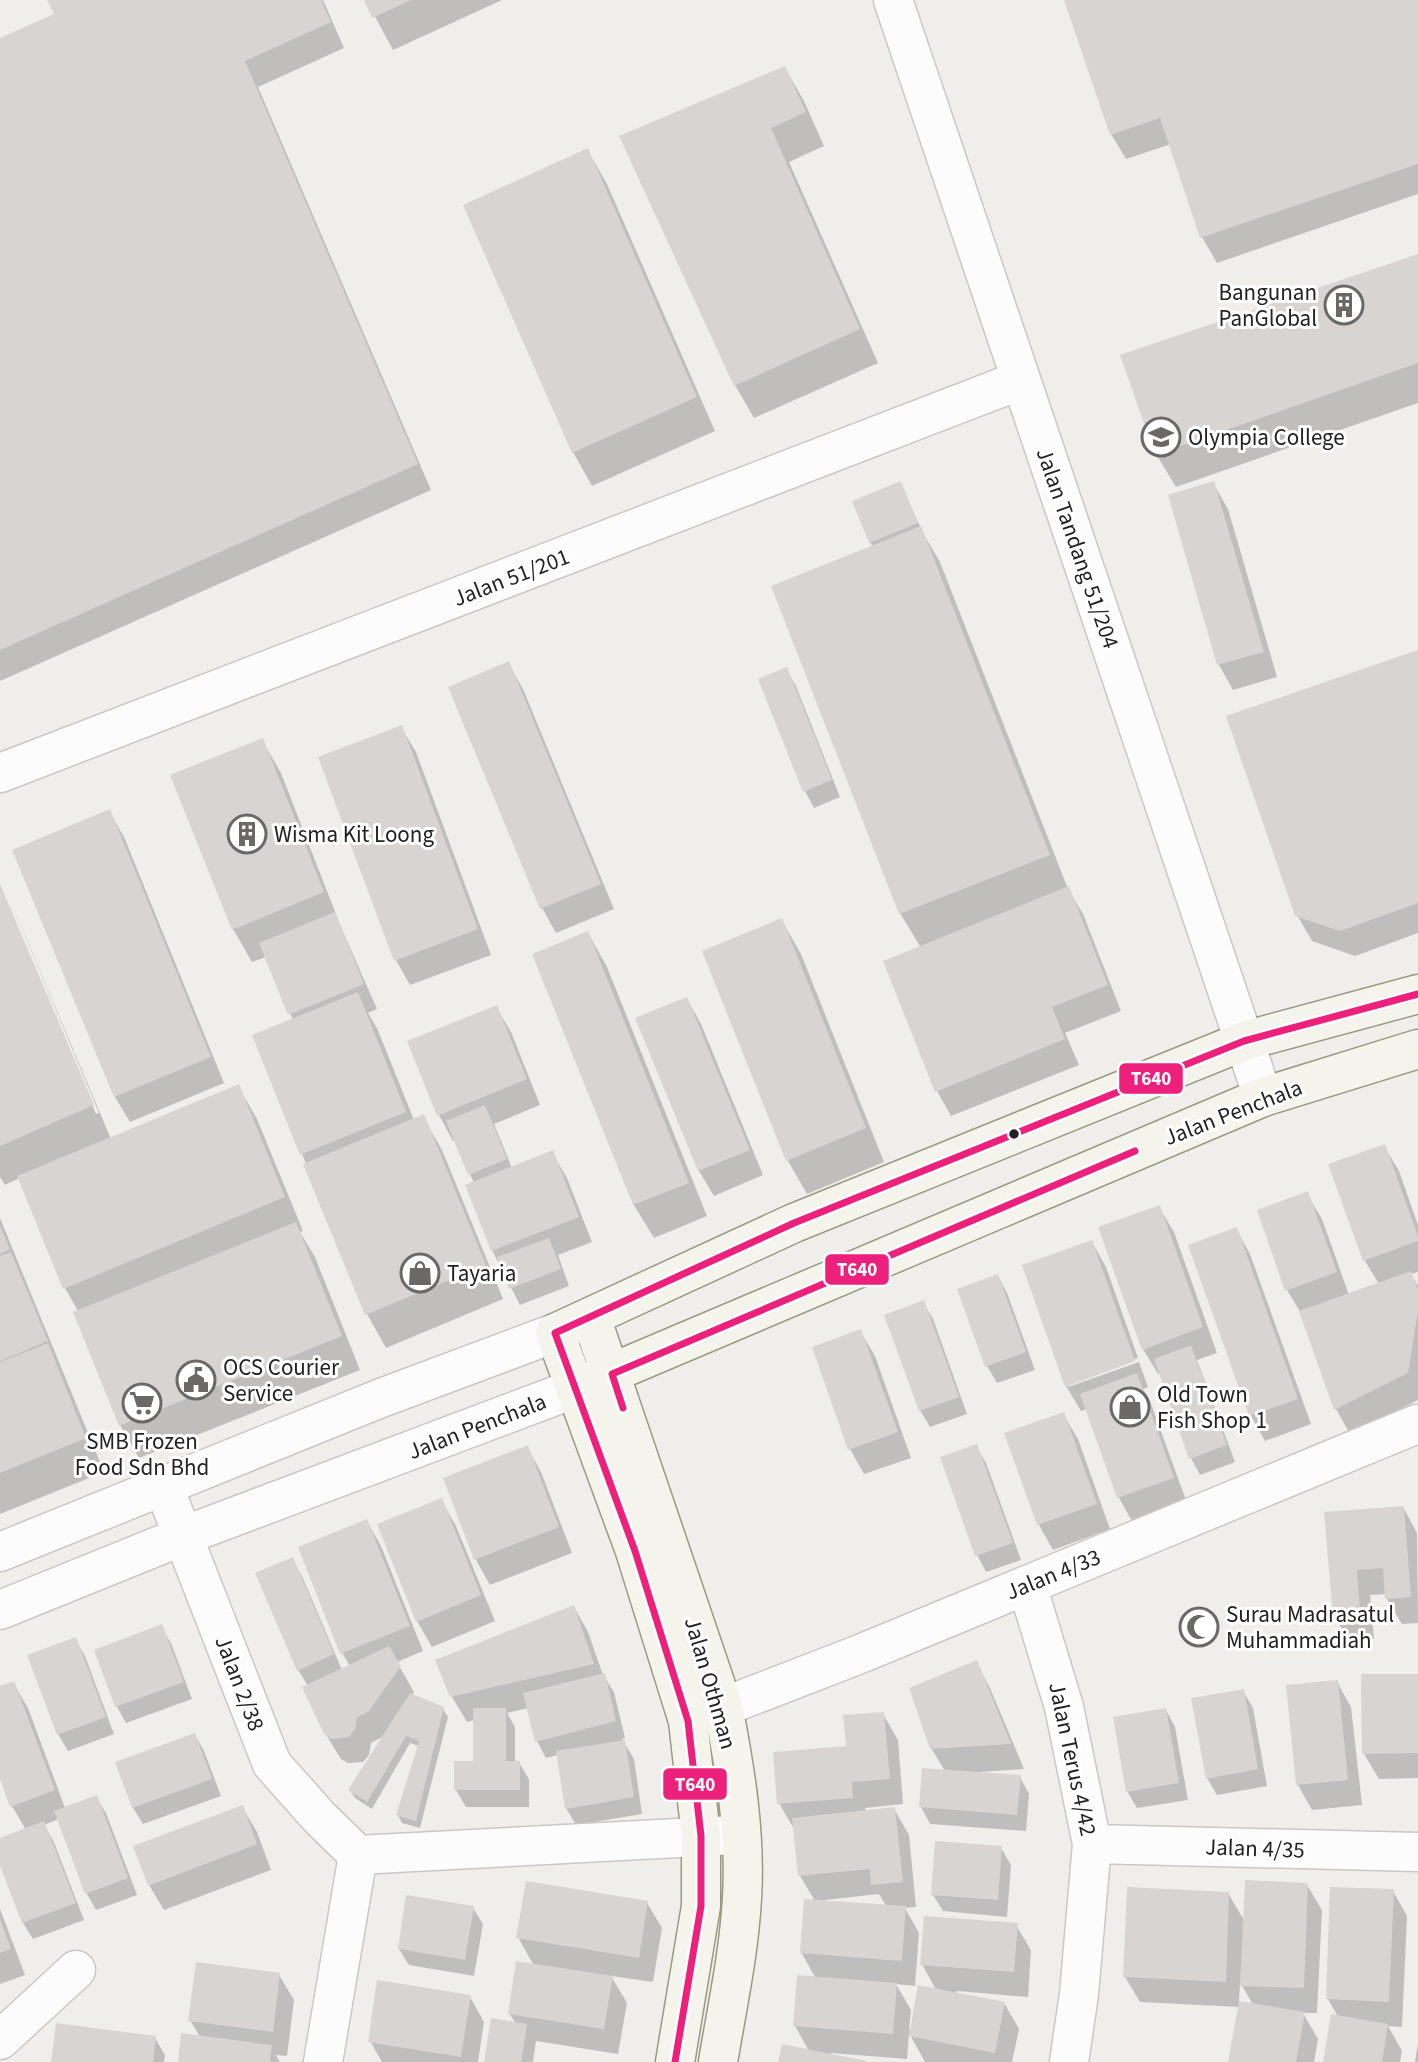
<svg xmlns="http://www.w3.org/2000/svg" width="1418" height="2062" viewBox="0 0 1418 2062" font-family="'Source Sans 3',sans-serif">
<rect width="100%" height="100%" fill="#f0eeeb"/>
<path fill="#0003" fill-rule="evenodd" d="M49 0H323L344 48 258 87 431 490 0 681V40L56 15Z
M366 0H502L393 50Z
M1066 0H1418V194L1217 263 1202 237 1171 144 1126 159 1111 134Z
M785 68 804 101 824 146 789 162 878 363 754 418 735 385 621 137Z
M588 151 607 184 715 431 592 486 573 452Z
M1418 256V403L1176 487 1156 454Z
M900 483 924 535 940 562 1068 889 1083 914 1121 1011 1065 1033 1079 1065 951 1116 937 1091 921 948 900 913 873 547 870 542Z
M1213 483 1228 509 1277 677 1233 690 1219 665Z
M1418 652V933L1355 956 1312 941 1297 915Z
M508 663 523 689 614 909 556 933 542 908Z
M786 669 796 686 840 797 814 808 805 791Z
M401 727 416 752 491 955 410 985 396 960Z
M262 740 281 773 341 927 377 1009 368 1013 377 1028 414 1120 423 1117 442 1150 503 1299 386 1348 367 1314 254 1036 293 1020 266 957 252 962 233 929Z
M109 811 124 837 224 1083 130 1122 115 1097 15 851Z
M0 876 111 1139 238 1086 257 1119 303 1231 300 1232 315 1257 360 1370 139 1458 120 1425 78 1311 65 1288 20 1178 5 1185 0 1177V889L96 1114 99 1113Z
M782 921 801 954 884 1162 807 1194 788 1161 705 952Z
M588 933 607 967 707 1216 654 1238 634 1205 534 955Z
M687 999 701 1024 763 1175 714 1196 699 1171 637 1019Z
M496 1007 511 1032 540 1105 494 1124 512 1168 552 1153 567 1178 592 1242 558 1255 569 1286 520 1305 492 1250 474 1183 455 1140 453 1141 439 1115 409 1042Z
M1384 1146 1399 1171 1418 1225V1272L1411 1274 1418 1286V1400L1350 1434 1336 1409 1302 1315 1287 1290 1307 1194 1322 1219 1349 1295 1379 1284 1365 1261 1331 1165Z
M1159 1207 1174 1232 1217 1353 1197 1360 1235 1462 1200 1475 1191 1458 1161 1373 1158 1374 1143 1349Z
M0 1218 104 1472 0 1514Z
M1236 1229 1250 1254 1311 1424 1265 1441 1251 1416 1190 1246Z
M1092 1242 1106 1267 1138 1358 1068 1384V1387L1139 1362 1148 1387 1143 1389 1150 1401 1187 1503 1133 1523 1119 1498 1087 1409 1081 1411 1066 1386Z
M998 1276 1007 1293 1035 1370 997 1383 987 1366Z
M923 1302 933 1319 967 1414 930 1427 920 1410Z
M860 1331 875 1356 911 1458 864 1474 850 1449Z
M1063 1414 1078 1439 1110 1529 1053 1550 1039 1525 1006 1434Z
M976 1446 986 1463 1021 1560 986 1572 977 1555Z
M527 1447 541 1472 572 1553 490 1585 476 1560 445 1479Z
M441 1500 456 1526 495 1621 432 1647 417 1621Z
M1403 1507 1417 1533 1418 1623 1402 1624 1387 1599V1594L1370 1595 1374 1639 1349 1641 1334 1616 1326 1513Z
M367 1521 381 1546 423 1651 397 1662 414 1692 412 1695 443 1709 448 1717 420 1828 402 1823 398 1815 419 1746 410 1743 372 1809 355 1798 350 1790 384 1736 371 1743 369 1755 363 1762 348 1763 341 1759 325 1733 308 1686 298 1670 292 1559 302 1576 342 1670 350 1666 342 1653Z
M574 1607 588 1632 603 1675 614 1692 625 1738 622 1739 634 1759 642 1814 576 1825 566 1808 558 1755 546 1758 537 1741 528 1708 507 1713 515 1727V1762L519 1763 529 1779V1807H466L456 1790 474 1762V1720L467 1722 452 1697 437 1661Z
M161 1627 171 1643 192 1699 126 1723 117 1707 96 1651Z
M75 1639 85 1656 114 1734 68 1751 58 1734Z
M976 1662 990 1688 1024 1769 979 1772V1774L1020 1777 1029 1794 1026 1831 930 1824 921 1807 945 1771 931 1748Z
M1418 1675V1778L1379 1779 1364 1754 1363 1676Z
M1337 1682 1351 1707 1362 1805 1312 1810 1298 1785 1288 1687Z
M13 1683 28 1708 65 1808 96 1797 106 1813 137 1895 96 1910 87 1894 59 1819 44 1825 53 1840 84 1920 33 1939 23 1923 0 1861V1840L26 1830 12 1806 0 1774V1688Z
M1243 1691 1253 1708 1267 1786 1217 1795 1207 1778Z
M1166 1710 1175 1727 1188 1800 1137 1808 1127 1791Z
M883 1714 898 1740 903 1804 865 1808 866 1812 894 1809 909 1835 916 1907 905 1908 919 1933 915 1986 896 1984 911 2010 909 2030H912L936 1990 922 1964 1016 1925 1031 1950 1028 1997 957 1991 956 1994 1004 2003 1019 2029 1012 2062H925L909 2033 907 2059 831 2053V2055L865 2062H780L809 2051 795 2026 816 1979 801 1952 815 1901 800 1876 794 1829 779 1803 847 1748ZM879 1894 886 1906 825 1902V1900Z
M195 1735 204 1751 221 1796 143 1824 133 1808 118 1763Z
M242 1807 257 1832 271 1870 164 1910 149 1885Z
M1001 1848 1011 1865 1007 1917 943 1911 933 1895Z
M1307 1885 1322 1910 1317 2013H1303L1318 2039 1314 2062H1230L1240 2007 1140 2002 1125 1977 1228 1893 1245 1922ZM1240 1982 1253 2005 1239 2003Z
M1393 1891 1407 1916 1402 2027 1388 2026 1402 2051 1400 2062H1325L1338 2017 1328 1999Z
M647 1903 662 1928 653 1982 611 1976 627 2003 618 2054 536 2041 533 2062H486L516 2024 509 2013 534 1966 518 1937Z
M473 1908 483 1924 474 1976 409 1965 399 1949Z
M0 1909 25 1975 0 1984Z
M279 1975 294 2000 287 2056 276 2055 280 2062H180L200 2037 190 2020Z
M470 1997 484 2022 478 2062H382L370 2041Z
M155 2038 165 2055 164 2062H52Z
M1418 2043V2062H1415Z"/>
<path fill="#d7d4d2" d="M47 0H321L331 22 245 61 418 464 0 650V38L54 14Z
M364 0H411L372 18Z
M1064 0H1418V164L1200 238 1160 118 1110 135Z
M785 66 806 112 771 128 860 329 734 386 619 136Z
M588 148 697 397 572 453 463 205Z
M1418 254V363L1155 455 1120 355Z
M901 481 918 523 869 543 852 501Z
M1214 481 1264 652 1217 665 1168 495Z
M921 526 1050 855 899 914 771 586Z
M1418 650V903L1340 931 1295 916 1226 716Z
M509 661 601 884 540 909 448 687Z
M787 667 832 780 803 792 758 679Z
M402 725 478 929 394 961 318 757Z
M263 738 324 892 232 930 170 775Z
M110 809 211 1057 114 1097 12 850Z
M0 884 94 1105 0 1146Z
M1069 886 1108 985 1052 1007 1065 1039 935 1092 883 961Z
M335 912 364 984 288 1015 259 943Z
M782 918 866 1128 786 1161 702 951Z
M588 931 689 1183 633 1205 532 954Z
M358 992 406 1112 300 1155 252 1035Z
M687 997 750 1150 698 1171 635 1018Z
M497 1005 527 1079 437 1116 407 1041Z
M239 1084 285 1197 63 1289 17 1176Z
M485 1105 507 1159 468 1175 446 1121Z
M424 1114 486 1265 365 1315 303 1164Z
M1385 1144 1418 1236V1241L1363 1261 1328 1164Z
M553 1150 579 1217 491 1251 465 1185Z
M1308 1191 1337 1272 1285 1291 1257 1210Z
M1160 1205 1203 1327 1142 1350 1098 1227Z
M296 1222 342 1336 119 1426 73 1312Z
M0 1226 10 1249 0 1254Z
M1237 1227 1298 1399 1249 1416 1188 1245Z
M549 1238 561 1269 509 1289 497 1257Z
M1092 1240 1135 1361 1065 1387 1022 1265Z
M11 1252 48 1341 0 1361V1256Z
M1411 1271 1418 1290V1311L1408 1373 1334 1410 1299 1311Z
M998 1274 1026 1352 985 1367 957 1289Z
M924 1300 959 1397 919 1411 884 1315Z
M861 1329 898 1432 848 1450 812 1347Z
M48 1343 86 1438 0 1473V1362Z
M1191 1345 1227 1445 1189 1459 1154 1359Z
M1137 1373 1174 1478 1117 1498 1080 1394Z
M1064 1412 1097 1504 1037 1525 1004 1433Z
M977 1444 1013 1543 975 1556 940 1457Z
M528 1445 559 1527 474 1560 443 1478Z
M442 1498 481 1595 416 1622 377 1524Z
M1404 1506 1411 1597 1385 1599 1383 1568 1357 1570 1360 1614 1333 1616 1324 1512Z
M367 1519 410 1626 340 1654 298 1547Z
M293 1557 334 1654 297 1671 255 1573Z
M574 1605 594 1664 450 1697 435 1660Z
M162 1624 184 1682 115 1707 94 1650Z
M76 1637 106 1717 57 1735 27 1655Z
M389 1646 401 1666 368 1712 357 1717 355 1729 349 1737 332 1739 324 1734 302 1687Z
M977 1660 1011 1744 930 1749 909 1688Z
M605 1673 616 1721 535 1742 523 1693Z
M1361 1674H1418V1753L1362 1754Z
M1338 1680 1348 1780 1296 1785 1286 1685Z
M14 1681 55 1790 10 1807 0 1779V1686Z
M1244 1689 1258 1769 1206 1779 1191 1698Z
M410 1693 444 1707 416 1821 396 1815 419 1741 406 1736 367 1802 348 1790Z
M473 1708H506V1761H520V1790H454V1761H473Z
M1166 1708 1179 1783 1126 1792 1113 1717Z
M884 1712 890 1779 852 1782 853 1798 777 1804 773 1752 846 1746 843 1715Z
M195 1733 212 1779 132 1808 115 1762Z
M625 1740 634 1797 565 1809 556 1751Z
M922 1768 1021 1775 1017 1815 919 1807Z
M97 1795 128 1878 85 1894 54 1811Z
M243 1805 257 1844 148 1886 133 1846Z
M895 1807 903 1882 871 1885 870 1869 798 1876 792 1818Z
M44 1821 76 1903 22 1923 0 1866V1838Z
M935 1841 1002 1846 998 1900 931 1895Z
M1245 1880 1308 1883 1304 1988 1240 1986Z
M526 1881 648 1901 639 1958 516 1938Z
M1127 1887 1229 1892 1226 1982 1123 1977Z
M1330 1887 1394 1889 1389 2002 1326 1999Z
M406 1895 474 1906 465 1960 398 1949Z
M804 1899 906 1906 902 1961 800 1953Z
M924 1916 1018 1923 1014 1972 920 1965Z
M0 1919 11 1949 0 1953Z
M516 1961 613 1976 604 2029 508 2014Z
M196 1962 280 1973 273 2032 188 2021Z
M797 1975 897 1983 893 2034 793 2026Z
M377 1980 471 1995 461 2057 368 2042Z
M918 1985 1005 2002 995 2053 909 2036Z
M1239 2001 1305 2012 1296 2062H1228Z
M1331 2014 1388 2024 1382 2062H1323Z
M491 2018 527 2024 521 2062H484Z
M56 2023 156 2036 153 2062H51Z
M181 2033 272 2045 270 2062H178Z
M782 2044 867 2061V2062H778Z"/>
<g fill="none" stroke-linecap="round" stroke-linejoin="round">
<defs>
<path id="minor" d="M893 0 1263 1097
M0 773 1021 380
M163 1485 272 1764 319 1817 358 1855 735 1835
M0 1552 381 1398 555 1333
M1027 1585 1064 1707 1092 1844 1079 1994 1069 2062
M0 1610 183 1536 576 1388
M692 1719 860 1654 1417 1424
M1092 1844 1418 1852
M0 2040 76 1970
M323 2062 358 1855"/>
<path id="secondary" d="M591 1317 723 1706C735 1769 746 1833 742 1898 739 1953 727 2008 718 2062
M576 1388 1263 1097 1418 1049
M675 2062 701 1906V1836L688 1721 635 1551 555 1333 794 1223 1244 1041 1418 994"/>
</defs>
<use href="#minor" stroke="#c9c8c7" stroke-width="41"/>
<use href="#secondary" stroke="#999a82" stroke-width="41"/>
<use href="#minor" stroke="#fdfcfc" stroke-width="38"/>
<use href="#secondary" stroke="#f4f4ed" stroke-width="38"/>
<defs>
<path id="bus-1" d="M623 1408 612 1374 1135 1151
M675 2062 701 1906V1836L688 1721 635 1551 555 1333 794 1223 1244 1041 1418 994"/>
</defs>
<use href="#bus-1" stroke="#fff" stroke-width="12"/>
<use href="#bus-1" stroke="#ed207b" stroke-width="7"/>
</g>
<defs>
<symbol id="building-ring" viewBox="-11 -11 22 22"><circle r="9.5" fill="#fff" stroke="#6a6968" stroke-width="1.5"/><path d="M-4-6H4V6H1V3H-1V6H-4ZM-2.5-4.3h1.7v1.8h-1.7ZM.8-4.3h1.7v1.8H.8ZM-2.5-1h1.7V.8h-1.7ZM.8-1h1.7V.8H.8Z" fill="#6a6968"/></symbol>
<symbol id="university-ring" viewBox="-11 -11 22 22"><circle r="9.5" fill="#fff" stroke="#6a6968" stroke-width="1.5"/><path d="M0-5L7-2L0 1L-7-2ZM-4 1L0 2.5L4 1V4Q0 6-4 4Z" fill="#6a6968"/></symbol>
<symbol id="shop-ring" viewBox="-11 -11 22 22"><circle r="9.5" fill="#fff" stroke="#6a6968" stroke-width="1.5"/><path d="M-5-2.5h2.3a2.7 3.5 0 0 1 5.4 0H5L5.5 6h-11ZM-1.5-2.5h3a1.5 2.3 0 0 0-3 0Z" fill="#6a6968"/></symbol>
<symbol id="civic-ring" viewBox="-11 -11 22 22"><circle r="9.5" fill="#fff" stroke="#6a6968" stroke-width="1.5"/><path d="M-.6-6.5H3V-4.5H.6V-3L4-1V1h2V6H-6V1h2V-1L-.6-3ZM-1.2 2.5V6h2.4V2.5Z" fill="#6a6968"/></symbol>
<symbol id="supermarket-ring" viewBox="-11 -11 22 22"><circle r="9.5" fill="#fff" stroke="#6a6968" stroke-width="1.5"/><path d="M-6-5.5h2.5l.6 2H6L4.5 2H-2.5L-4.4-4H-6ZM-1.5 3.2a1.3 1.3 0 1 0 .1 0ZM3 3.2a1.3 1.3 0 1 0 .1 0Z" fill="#6a6968"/></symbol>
<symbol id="mosque-ring" viewBox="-11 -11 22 22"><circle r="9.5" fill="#fff" stroke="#6a6968" stroke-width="1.5"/><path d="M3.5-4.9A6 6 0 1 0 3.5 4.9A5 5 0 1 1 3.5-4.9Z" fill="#6a6968"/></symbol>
</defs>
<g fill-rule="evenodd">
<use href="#building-ring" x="1322" y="283" width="44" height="44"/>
<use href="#university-ring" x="1139" y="415" width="44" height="44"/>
<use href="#building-ring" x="225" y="812" width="44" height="44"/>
<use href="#shop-ring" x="398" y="1251" width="44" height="44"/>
<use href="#civic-ring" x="174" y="1358" width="44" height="44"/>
<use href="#supermarket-ring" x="120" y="1381" width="44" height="44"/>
<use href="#shop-ring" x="1108" y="1385" width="44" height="44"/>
<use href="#mosque-ring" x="1177" y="1605" width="44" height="44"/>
</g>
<circle fill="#222" stroke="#fff" stroke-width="2.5" cx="1014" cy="1134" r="6"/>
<g text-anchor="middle" stroke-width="6" stroke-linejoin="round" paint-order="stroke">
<g font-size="23" fill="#222" stroke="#fff" text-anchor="start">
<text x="1317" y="300" text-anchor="end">Bangunan<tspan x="1317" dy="26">PanGlobal</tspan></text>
<text x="1188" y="445">Olympia College</text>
<text x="274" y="842">Wisma Kit Loong</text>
<text x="447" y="1281">Tayaria</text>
<text x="223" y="1375">OCS Courier<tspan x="223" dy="26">Service</tspan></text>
<text x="1157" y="1402">Old Town<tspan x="1157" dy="26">Fish Shop 1</tspan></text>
<text x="142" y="1449" text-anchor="middle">SMB Frozen<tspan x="142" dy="26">Food Sdn Bhd</tspan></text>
<text x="1226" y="1622">Surau Madrasatul<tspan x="1226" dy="26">Muhammadiah</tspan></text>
</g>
<g font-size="23" fill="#222" stroke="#fff">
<text transform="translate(1078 548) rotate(71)" y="8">Jalan Tandang 51/204</text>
<text transform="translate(511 577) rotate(-21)" y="8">Jalan 51/201</text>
<text transform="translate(1233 1112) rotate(-21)" y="8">Jalan Penchala</text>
<text transform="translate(477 1426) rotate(-21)" y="8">Jalan Penchala</text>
<text transform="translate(1053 1574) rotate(-22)" y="8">Jalan 4/33</text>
<text transform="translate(240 1683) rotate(69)" y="8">Jalan 2/38</text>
<text transform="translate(711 1683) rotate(74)" y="8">Jalan Othman</text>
<text transform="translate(1073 1759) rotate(78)" y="8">Jalan Terus 4/42</text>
<text transform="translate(1255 1848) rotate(2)" y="8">Jalan 4/35</text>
</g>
</g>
<g stroke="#fff" stroke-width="2.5">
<rect x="1118" y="1062" width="66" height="33" rx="7" fill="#ed207b"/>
<rect x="824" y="1253" width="66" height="33" rx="7" fill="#ed207b"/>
<rect x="662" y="1767" width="66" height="34" rx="7" fill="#ed207b"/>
</g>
<g font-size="19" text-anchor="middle" font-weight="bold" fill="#fff">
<text x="1151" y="1085">T640</text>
<text x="857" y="1276">T640</text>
<text x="695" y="1791">T640</text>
</g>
</svg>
